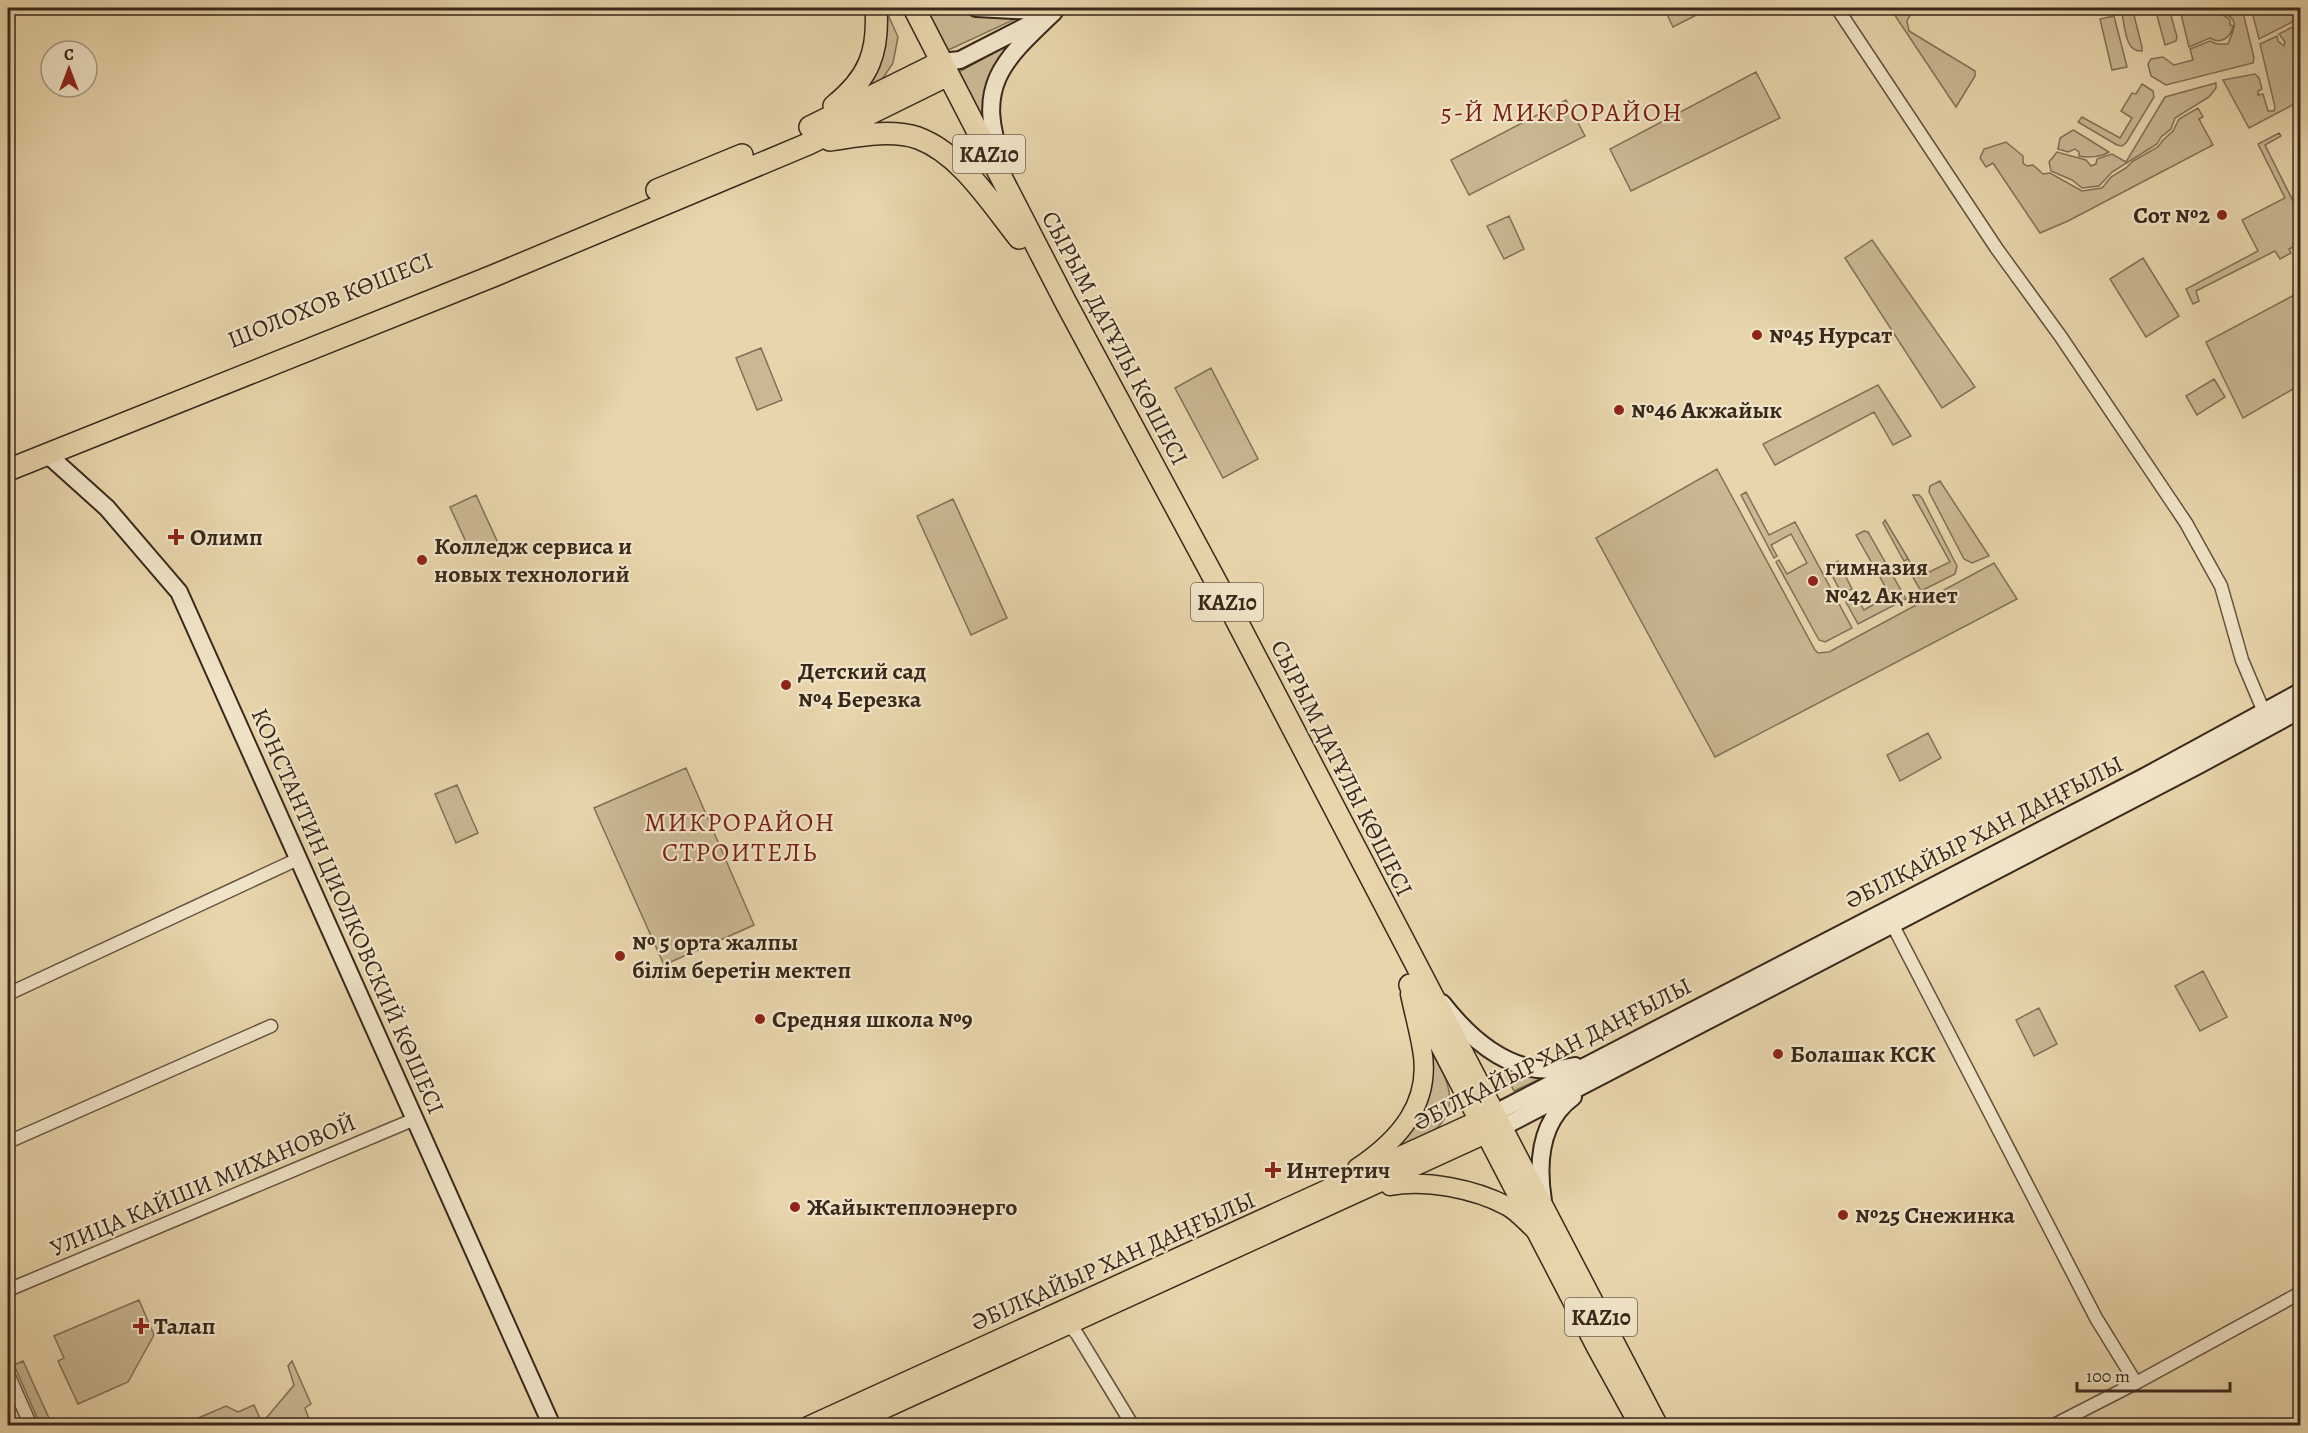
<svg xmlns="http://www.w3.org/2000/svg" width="2308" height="1433" viewBox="0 0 2308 1433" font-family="Alegreya,serif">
<rect width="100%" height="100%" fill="#e8d5ab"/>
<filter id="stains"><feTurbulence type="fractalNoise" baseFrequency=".00333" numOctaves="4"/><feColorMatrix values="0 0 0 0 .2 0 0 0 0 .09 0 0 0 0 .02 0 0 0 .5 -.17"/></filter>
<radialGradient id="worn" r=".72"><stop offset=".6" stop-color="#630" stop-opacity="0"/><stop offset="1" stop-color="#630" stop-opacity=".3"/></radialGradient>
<path fill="#cab893" stroke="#817057" stroke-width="1.5" d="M885 8 898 37 893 63 881 81 854 93Z
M921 8C957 8 991 12 1026 14L944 52Z
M1664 8H1710L1673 27Z
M1890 8H1914L1907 21 1909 31 1975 71V76L1956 107Z
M2155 8H2169L2177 37 2176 41 2165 45Z
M2188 8H2196C2206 18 2220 9 2230 20V25L2233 26C2231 37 2221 45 2210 38L2189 47 2180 10Z
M2213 8H2242L2254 58 2253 63 2166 85 2151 76 2148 64 2151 59 2163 57 2174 65 2193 60 2190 49 2210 41 2217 44H2228C2239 19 2236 18 2213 8Z
M2251 8H2300V18L2259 39Z
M2133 11 2142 47V51C2125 53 2125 26 2122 14Z
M2114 16 2127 67 2112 70 2100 19Z
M2300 23V101L2249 128 2223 80 2255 74 2259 78 2262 89 2258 91V95L2263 94 2268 111H2274L2275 107 2260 44 2277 36 2278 41 2284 46 2285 42 2279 34Z
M1023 37 1011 47 989 138 955 74Z
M1756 72 1780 118 1631 191 1610 149Z
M2216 83V88L2209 97 2175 118 2171 129 2161 137 2157 144 2112 172 2099 186 2082 188 2072 180 2051 171 2049 162 2057 152 2086 160 2091 166 2096 164 2097 159 2112 154 2126 162 2165 97Z
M2142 84 2153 91 2154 97 2126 143 2122 146 2117 145 2078 122 2082 117 2120 138 2132 118 2121 111 2132 93 2136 94Z
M1566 100 1585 136 1469 195 1451 160Z
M2198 108 2203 117 2199 119 2213 145 2068 221 2040 233 1993 163 1986 167 1980 158 1984 149 2006 142 2023 156V163L2027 166 2033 165 2043 174 2050 173 2082 191 2102 188 2111 177 2126 168 2133 161 2158 147 2163 140 2173 131 2179 119Z
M2073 130 2075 131 2109 152C2101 157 2089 158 2079 156V152L2075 149 2068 152 2058 149 2060 138Z
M2279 133 2281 136 2265 145 2300 215V249L2298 251 2295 246 2289 249 2291 253 2280 259 2275 251 2196 291 2199 301 2193 304 2186 289 2258 251 2242 220 2285 198 2258 144Z
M1509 216 1524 249 1504 259 1487 226Z
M1872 240 1975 387 1942 408 1845 258Z
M2143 258 2179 316 2146 337 2110 279Z
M2300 292V385L2243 418 2206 342Z
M761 348 782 400 757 410 736 358Z
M1211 368 1258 459 1223 478 1175 388Z
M2214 379 2225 397 2197 415 2186 396Z
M1878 385 1911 436 1893 445 1874 412 1775 465 1763 444Z
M1717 469 1815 650 1818 653 1829 652 1994 563 2017 599 1715 757 1596 538Z
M1940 481 1989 556 1972 563 1964 559 1929 492 1930 486Z
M1746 492 1769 535 1795 522 1852 628 1825 642 1819 640 1776 562 1779 560 1787 574 1807 563 1791 534 1771 545 1777 556 1774 558 1741 495Z
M476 495 498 543 472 555 450 507Z
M1913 495H1919L1922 498 1957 566 1955 574 1921 591 1907 567 1911 564 1908 559 1904 561 1883 523 1885 520 1919 577 1950 562Z
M953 499 1007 618 971 635 917 516Z
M1864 531 1868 532 1906 599 1858 624 1846 602 1856 596 1864 610 1890 595 1856 535Z
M1838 561 1852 589 1842 594 1827 566Z
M1928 733 1941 758 1900 781 1887 755Z
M686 768 754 925 664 965 594 808Z
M457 785 478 833 456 843 435 794Z
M2203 971 2227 1017 2200 1031 2175 986Z
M2039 1008 2057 1044 2034 1056 2016 1020Z
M1425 1042C1432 1055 1443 1069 1447 1083 1463 1132 1406 1147 1373 1162L1401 1139Z
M1501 1065 1546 1076 1514 1091Z
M139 1300 154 1335 128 1382 78 1404 58 1361 64 1358 54 1336Z
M23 1361 49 1418 39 1422 14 1365Z
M292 1361 311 1404 305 1408 311 1425H182L226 1406 238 1412 254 1405 262 1423 294 1385 288 1366Z"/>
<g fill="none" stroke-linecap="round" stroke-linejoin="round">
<defs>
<path id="street" d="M1837 8 1997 249 2061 337 2186 523 2221 586 2242 660 2264 712 2269 718
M1889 918 2096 1318 2136 1383
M8 994 298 859
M8 1142 271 1026
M8 1290 415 1119
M1066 1321 1077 1334 1133 1426
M8 1374 31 1426
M2052 1426 2136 1383 2300 1293"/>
<path id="secondary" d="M976 8 1053 12
M941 62 960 60 1036 21
M1003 163C974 87 1001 62 1054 12
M47 454 107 508 179 592 552 1426
M1442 1003C1474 1044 1519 1082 1575 1066
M1493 1114 2144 777 2300 692
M1501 1128 2197 766 2300 710
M1543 1201C1537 1163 1540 1121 1573 1097"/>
<path id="primary" d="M1357 1168C1399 1140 1432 1103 1422 1049 1419 1031 1414 1013 1410 994
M1390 1186C1425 1179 1475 1189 1507 1206 1517 1211 1526 1222 1535 1230
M808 1426 1492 1114
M847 1426 1499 1128"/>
<path id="highway" d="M914 8 1065 301 1229 606 1657 1426
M834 106C869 78 879 52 876 8
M810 127 941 62
M830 140C857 136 891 129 918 138 961 154 991 203 1019 238
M657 190 742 155
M8 470 493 276 808 144 948 75
M1410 985 1598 1348 1641 1426"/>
</defs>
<use href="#street" stroke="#64533f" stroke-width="15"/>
<use href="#secondary" stroke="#38281b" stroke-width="20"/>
<use href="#primary" stroke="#38281b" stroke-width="21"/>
<use href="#highway" stroke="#38281b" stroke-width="24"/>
<use href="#street" stroke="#f0e4c8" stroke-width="12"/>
<use href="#secondary" stroke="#f0e4c8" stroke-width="16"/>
<use href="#primary" stroke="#e8d5ab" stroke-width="18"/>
<use href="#highway" stroke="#e8d5ab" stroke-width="21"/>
</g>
<g fill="#8f2418" stroke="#f0e4c8" stroke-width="2">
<circle cx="2222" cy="215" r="6"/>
<circle cx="1757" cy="335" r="6"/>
<circle cx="1619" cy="410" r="6"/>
<path d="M173 528h6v6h6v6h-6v6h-6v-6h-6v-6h6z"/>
<circle cx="422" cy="560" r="6"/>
<circle cx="1813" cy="581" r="6"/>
<circle cx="786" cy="685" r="6"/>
<circle cx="620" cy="956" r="6"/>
<circle cx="760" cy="1019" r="6"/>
<circle cx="1778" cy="1054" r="6"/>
<path d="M1270 1161h6v6h6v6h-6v6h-6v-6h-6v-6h6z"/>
<circle cx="795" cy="1207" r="6"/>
<circle cx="1843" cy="1215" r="6"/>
<path d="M138 1317h6v6h6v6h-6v6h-6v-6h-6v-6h6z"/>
</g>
<g text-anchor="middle" stroke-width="4.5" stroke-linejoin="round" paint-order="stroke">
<g fill="#f0e4c8" stroke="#6f604f" stroke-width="1.5">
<rect x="953" y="135" width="72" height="38" rx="4.5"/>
<rect x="1191" y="583" width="72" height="38" rx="4.5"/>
<rect x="1565" y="1298" width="72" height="38" rx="4.5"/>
</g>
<g font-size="22" font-weight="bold" fill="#38281b">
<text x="989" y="162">KAZ10</text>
<text x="1227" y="610">KAZ10</text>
<text x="1601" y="1325">KAZ10</text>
</g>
<g font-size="24" font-weight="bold" fill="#38281b" stroke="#f0e4c8" text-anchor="start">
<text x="2210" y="223" text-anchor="end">Сот №2</text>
<text x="1769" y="343">№45 Нурсат</text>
<text x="1631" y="418">№46 Акжайык</text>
<text x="190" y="545">Олимп</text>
<text x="434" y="554">Колледж сервиса и<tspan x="434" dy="28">новых технологий</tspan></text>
<text x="1825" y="575">гимназия<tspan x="1825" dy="28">№42 Ақ ниет</tspan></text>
<text x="798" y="679">Детский сад<tspan x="798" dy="28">№4 Березка</tspan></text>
<text x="632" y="950">№ 5 орта жалпы<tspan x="632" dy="28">білім беретін мектеп</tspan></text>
<text x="772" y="1027">Средняя школа №9</text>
<text x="1790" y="1062">Болашак КСК</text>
<text x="1286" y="1178">Интертич</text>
<text x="807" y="1215">Жайыктеплоэнерго</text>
<text x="1855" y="1223">№25 Снежинка</text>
<text x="154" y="1334">Талап</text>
</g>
<g font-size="24" fill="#38281b" stroke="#f0e4c8">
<text transform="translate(330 300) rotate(-22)" y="8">ШОЛОХОВ КӨШЕСІ</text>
<text transform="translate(1115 338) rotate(62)" y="8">СЫРЫМ ДАТҰЛЫ КӨШЕСІ</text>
<text transform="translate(1342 768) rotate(63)" y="8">СЫРЫМ ДАТҰЛЫ КӨШЕСІ</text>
<text transform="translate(1984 832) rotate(-27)" y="8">ӘБІЛҚАЙЫР ХАН ДАҢҒЫЛЫ</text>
<text transform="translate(348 911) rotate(66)" y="8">КОНСТАНТИН ЦИОЛКОВСКИЙ КӨШЕСІ</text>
<text transform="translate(1552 1054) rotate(-27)" y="8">ӘБІЛҚАЙЫР ХАН ДАҢҒЫЛЫ</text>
<text transform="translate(203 1185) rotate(-23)" y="8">УЛИЦА КАЙШИ МИХАНОВОЙ</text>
<text transform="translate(1113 1261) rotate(-24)" y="8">ӘБІЛҚАЙЫР ХАН ДАҢҒЫЛЫ</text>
</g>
<g font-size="26" letter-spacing="1.5" fill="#7a1f14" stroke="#f0e4c8">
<text x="1562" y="121">5-Й МИКРОРАЙОН</text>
<text x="740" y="831">МИКРОРАЙОН<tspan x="740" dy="30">СТРОИТЕЛЬ</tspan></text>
</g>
</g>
<rect width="2308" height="1433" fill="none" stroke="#e8d5ab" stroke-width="30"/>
<rect x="9" y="9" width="2290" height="1415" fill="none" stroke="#38281b" stroke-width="3"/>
<rect x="15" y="15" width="2278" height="1403" fill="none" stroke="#38281b" stroke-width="1.5"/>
<g transform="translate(69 69)"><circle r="28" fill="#f0e4c8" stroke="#a69983" stroke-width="1.5"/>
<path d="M0-4.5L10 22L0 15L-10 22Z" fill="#8f2418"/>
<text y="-9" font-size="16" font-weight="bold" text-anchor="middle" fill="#38281b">С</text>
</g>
<path d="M2077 1382v9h153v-9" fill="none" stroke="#38281b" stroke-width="3"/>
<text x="2086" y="1382" font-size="18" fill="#38281b" stroke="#f0e4c8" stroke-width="4.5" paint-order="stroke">100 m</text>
<rect width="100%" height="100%" filter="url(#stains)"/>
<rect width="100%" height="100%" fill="url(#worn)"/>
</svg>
